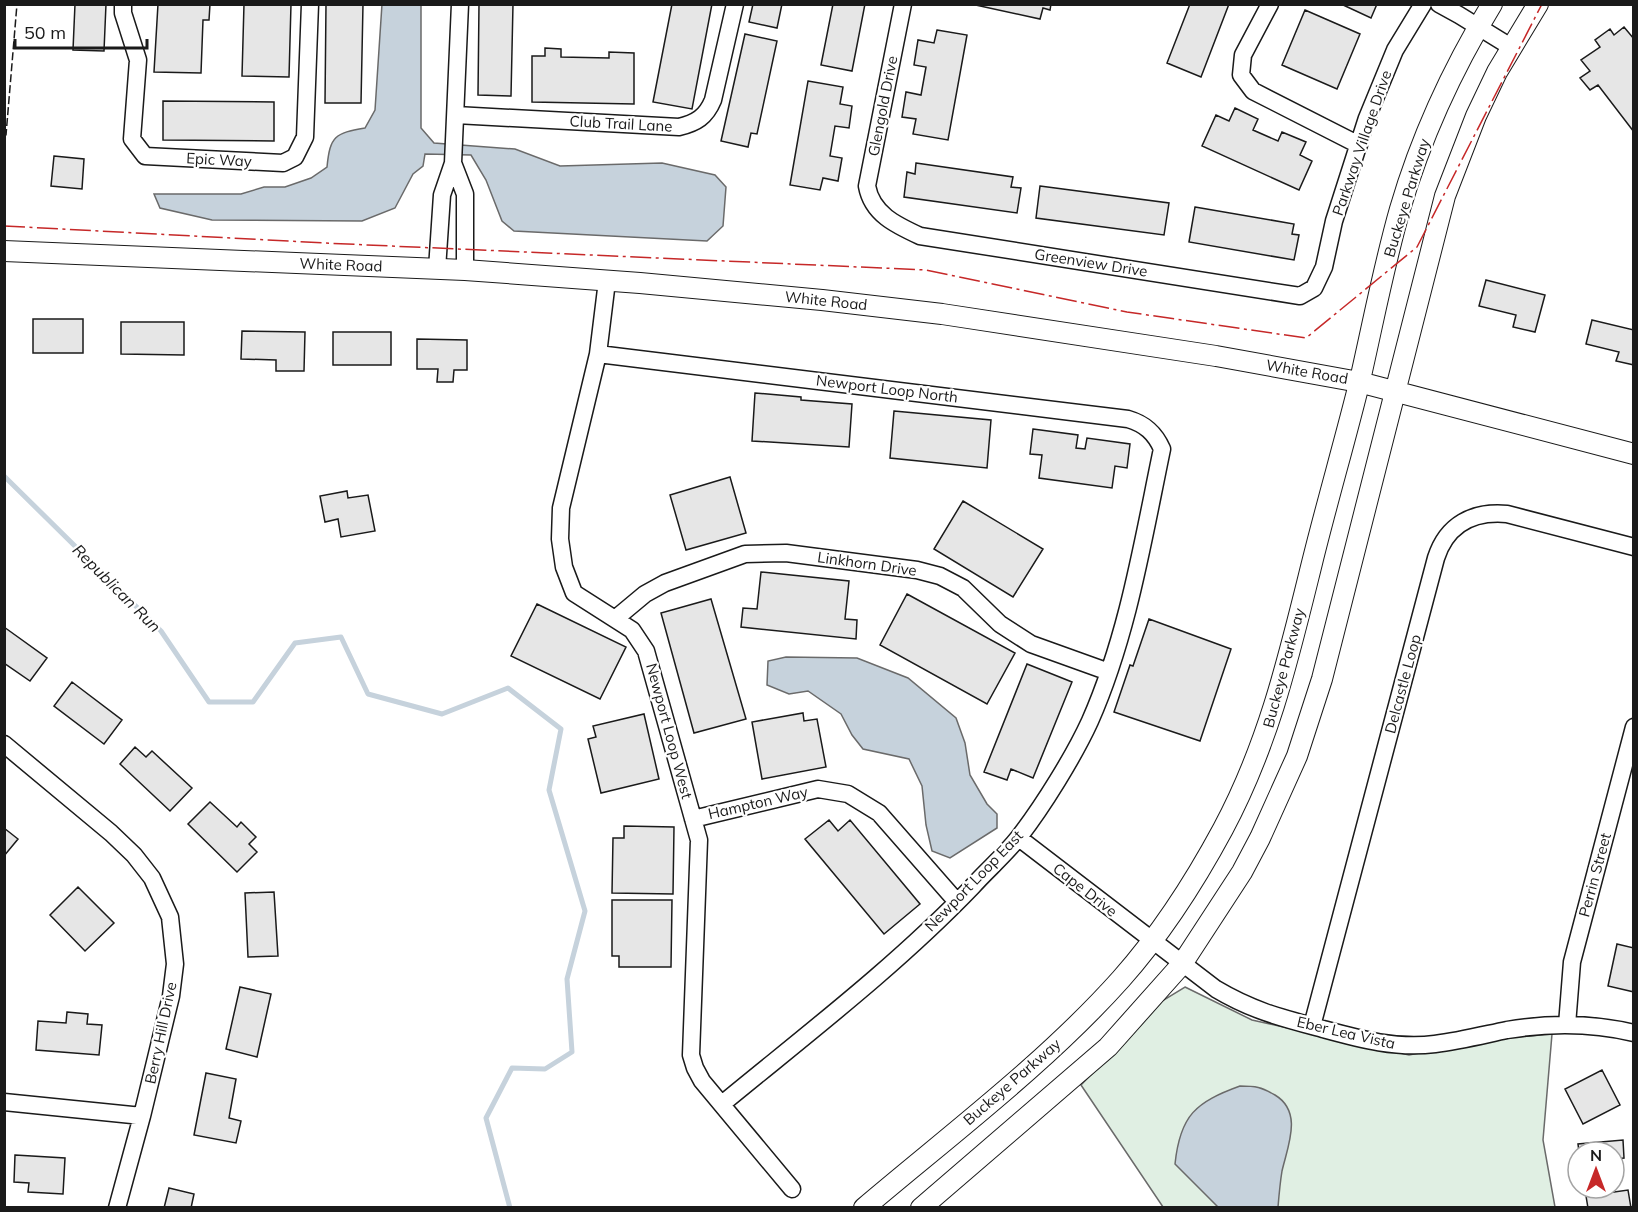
<svg xmlns="http://www.w3.org/2000/svg" width="1638" height="1212" viewBox="0 0 1638 1212" font-family="Mulish,sans-serif">
<rect width="100%" height="100%" fill="#fff"/>
<path fill="#e0efe3" stroke="#6a6a6a" stroke-width="1.5" d="M1185 987 1252 1020 1409 1055 1493 1039 1552 1034 1543 1140 1555 1207H1163L1081 1085 1162 1001Z"/>
<path fill="#c6d2dc" stroke="#6a6a6a" stroke-width="1.5" d="M382 4 421 5V128L434 143 515 149 560 166 662 163 715 175 726 187 723 226 707 241 514 231 502 221 486 180 471 155 425 154 423 166 413 174 395 208 362 221 212 220 160 208 154 194H241L264 187H285L311 178 327 167C330 136 335 133 365 128L375 110Z
M786 657 857 658 908 678 956 718 965 743 970 775 987 804 997 814V828L950 858 932 851 926 825 922 786 909 759 863 749 852 735 841 714 808 691 789 694 767 685 768 661Z
M1240 1086C1256 1086 1261 1087 1275 1095 1303 1112 1288 1145 1282 1171 1280 1183 1279 1195 1278 1207H1218L1175 1164C1180 1115 1196 1102 1240 1086Z"/>
<g fill="none" stroke-linecap="round" stroke-linejoin="round">
<path stroke="#c6d2dc" stroke-width="5" d="M4 476 161 631 209 702H253L295 643 341 637 368 694 442 714 508 688 561 729 549 790 585 911 567 979 572 1052 545 1069 512 1068 486 1118 510 1208"/>
</g>
<path fill="#e6e6e6" stroke="#1a1a1a" stroke-width="1.5" d="M75 4H106L104 51 73 50Z
M158 4H210L209 20H203L201 73 154 72Z
M244 4H291L289 77 242 76Z
M326 4H363L361 103H325Z
M479 4H513L511 96 478 95Z
M672 4H712L692 109 653 102Z
M753 4H782L777 28 749 22Z
M833 4H865L852 71 821 65Z
M971 4H1051L1050 10 1043 8 1040 19Z
M1190 4H1229L1201 77 1167 63Z
M1341 4H1377L1371 18Z
M1305 10 1360 34 1337 89 1282 65Z
M1624 27 1634 39V132L1598 85 1590 90 1580 78 1590 71 1581 60 1600 47 1595 40 1610 29 1614 35Z
M937 30 967 35 948 140 913 134 916 119 902 117 906 92 921 95 926 67 914 65 918 40 934 43Z
M745 34 777 41 757 134 751 133 748 147 721 141Z
M545 48 561 49V57L609 58V52L634 53V104L532 102V56H545Z
M808 81 843 87 840 104 852 106 849 128 835 126 830 156 842 158 838 181 823 178 820 190 790 185Z
M163 101 274 102V141L163 140Z
M1235 108 1258 119 1253 130 1278 141 1282 132 1306 142 1300 155 1312 161 1299 190 1202 146 1216 115 1229 121Z
M54 156 84 159 82 189 51 186Z
M916 163 1013 177 1011 187 1021 188 1017 213 904 197 907 172 915 174Z
M1040 186 1169 203 1164 235 1036 218Z
M1195 207 1294 224 1292 234 1299 235 1294 260 1189 242Z
M1486 280 1545 295 1535 332 1513 327 1516 315 1479 306Z
M33 319H83V353H33Z
M1592 320 1634 330V365L1616 361 1619 352 1586 344Z
M121 322H184V355L121 354Z
M242 331 305 332 304 371H276V360L241 359Z
M333 332H391V365H333Z
M417 339 467 340V370H454L453 382H437L438 369H417Z
M755 393 801 397V400L852 404 849 447 752 441Z
M894 411 991 420 987 468 890 458Z
M1033 429 1078 435 1076 448 1085 449 1087 438 1130 444 1127 468 1115 466 1112 488 1039 478 1042 455 1030 454Z
M730 477 746 533 686 550 670 495Z
M347 491 348 498 368 495 375 531 341 537 338 519 325 522 320 496Z
M963 501 1043 549 1013 597 934 549Z
M761 572 849 581 845 619 857 620 856 639 741 627 743 608 757 609Z
M907 594 1015 653 987 704 880 645Z
M711 599 746 719 694 733 661 613Z
M537 604 626 647 600 699 511 656Z
M1149 619 1231 649 1200 741 1114 712 1130 665 1133 666Z
M4 627 47 658 30 681 4 663Z
M1027 664 1072 682 1033 778 1011 769 1007 780 984 772Z
M72 682 122 720 104 744 54 706Z
M803 713 804 721 817 719 826 767 762 779 752 722Z
M644 714 659 779 601 793 588 739 596 737 593 726Z
M135 747 146 757 152 751 192 788 170 811 120 764Z
M210 802 237 827 241 822 256 837 249 844 257 852 237 872 188 824Z
M829 820 838 831 850 820 920 904 884 934 805 839Z
M624 826 674 827 673 894 612 893 613 838H624Z
M4 828 18 839 4 856Z
M78 887 114 923 85 951 50 915Z
M274 892 278 956 248 957 245 893Z
M612 900H672L671 967H619V956H612Z
M1617 944 1634 948V992L1608 986Z
M240 987 271 994 257 1057 226 1049Z
M67 1012 88 1014 87 1024 102 1025 99 1055 36 1050 38 1021 66 1023Z
M1602 1070 1620 1105 1583 1124 1565 1089Z
M206 1073 236 1079 229 1118 241 1121 236 1143 194 1135Z
M1623 1140 1624 1158 1615 1159 1617 1181H1614V1152H1579L1578 1144Z
M15 1155 65 1158 63 1194 28 1192 29 1183 14 1182Z
M169 1188 194 1194 191 1208H164Z
M1628 1190 1631 1208H1588L1586 1196Z"/>
<g fill="none" stroke-linecap="round" stroke-linejoin="round">
<defs>
<path id="minor" d="M123 4V13L138 60 132 139 145 156 283 163 295 157 305 137 310 4
M903 4 867 186C872 214 896 225 920 236L1300 296 1314 288 1324 267 1334 221 1367 118 1395 50 1423 4
M1270 4 1243 55 1241 75 1253 91 1359 145
M1439 4 1459 15 1511 47
M456 115 679 127C696 123 706 117 713 100L735 4
M453 163 465 194V270
M437 269 442 195 453 163 460 4
M607 281 598 354 561 508 560 539 564 567 574 593 632 630 646 651 699 840 691 1055 695 1068 702 1081 792 1189
M598 354 1128 419C1145 424 1155 433 1162 449 1143 540 1128 635 1090 721 1074 756 1043 806 1019 837 1005 855 987 870 972 887 895 967 807 1034 722 1104
M615 619 645 594 665 583 745 554 786 553 917 570 940 576 963 588 1000 624 1031 644 1109 672
M4 744 111 833 134 855 152 878 170 917 175 964 171 996 142 1116 117 1208
M693 819 818 789 848 794 879 813 957 902
M1019 838 1216 989C1253 1011 1282 1018 1323 1029 1360 1039 1396 1049 1435 1044 1459 1041 1483 1035 1507 1030 1549 1023 1592 1023 1634 1033
M1567 1025 1572 962 1634 727
M1312 1026 1436 558C1447 524 1473 511 1507 514L1634 547
M4 1102 142 1116"/>
<path id="tertiary" d="M4 251 465 270 640 283 822 300 942 314 1216 356 1359 382 1634 454
M864 1208C950 1135 1046 1063 1121 979 1161 934 1195 881 1223 829 1269 743 1289 656 1312 563 1327 502 1345 441 1360 380 1373 323 1384 265 1400 209 1421 137 1453 68 1492 4
M921 1208 1108 1047 1182 964 1242 872 1260 838 1297 756 1322 679 1445 196 1476 116 1497 72 1538 4"/>
</defs>
<use href="#minor" stroke="#1a1a1a" stroke-width="19"/>
<use href="#tertiary" stroke="#1a1a1a" stroke-width="22"/>
<use href="#minor" stroke="#fff" stroke-width="16"/>
<use href="#tertiary" stroke="#fff" stroke-width="20"/>
<path stroke="#1a1a1a" stroke-width="1.5" stroke-dasharray="8 3" stroke-linecap="butt" d="M4 135H6L17 4"/>
<path stroke="#c62828" stroke-width="1.5" stroke-dasharray="21 4.5 3 4.5" stroke-linecap="butt" d="M4 226 324 243 926 270 1127 312 1306 338 1417 247 1542 4"/>
</g>
<g text-anchor="middle" stroke-width="4.5" stroke-linejoin="round" paint-order="stroke">
<g font-size="15" fill="#1a1a1a" stroke="#fff">
<text transform="translate(883 106) rotate(-79)" y="5">Glengold Drive</text>
<text transform="translate(621 124) rotate(3)" y="5">Club Trail Lane</text>
<text transform="translate(1362 143) rotate(-71)" y="5">Parkway Village Drive</text>
<text transform="translate(219 160) rotate(3)" y="5">Epic Way</text>
<text transform="translate(1407 198) rotate(-73)" y="5">Buckeye Parkway</text>
<text transform="translate(1091 263) rotate(9)" y="5">Greenview Drive</text>
<text transform="translate(341 265) rotate(2)" y="5">White Road</text>
<text transform="translate(826 301) rotate(6)" y="5">White Road</text>
<text transform="translate(1307 372) rotate(10)" y="5">White Road</text>
<text transform="translate(887 389) rotate(7)" y="5">Newport Loop North</text>
<text transform="translate(867 564) rotate(8)" y="5">Linkhorn Drive</text>
<text transform="translate(1284 668) rotate(-75)" y="5">Buckeye Parkway</text>
<text transform="translate(1403 684) rotate(-75)" y="5">Delcastle Loop</text>
<text transform="translate(669 731) rotate(75)" y="5">Newport Loop West</text>
<text transform="translate(758 803) rotate(-13)" y="5">Hampton Way</text>
<text transform="translate(1595 875) rotate(-75)" y="5">Perrin Street</text>
<text transform="translate(974 881) rotate(-46)" y="5">Newport Loop East</text>
<text transform="translate(1085 890) rotate(38)" y="5">Cape Drive</text>
<text transform="translate(161 1033) rotate(-78)" y="5">Berry Hill Drive</text>
<text transform="translate(1346 1033) rotate(13)" y="5">Eber Lea Vista</text>
<text transform="translate(1012 1082) rotate(-41)" y="5">Buckeye Parkway</text>
</g>
<g font-size="16" font-style="italic" fill="#1a1a1a" stroke="#fff">
<text transform="translate(117 588) rotate(45)" y="6">Republican Run</text>
</g>
</g>
<rect width="1638" height="1212" fill="none" stroke="#1a1a1a" stroke-width="12"/>
<g transform="translate(1596 1170)"><circle r="28" fill="#ffffff" stroke="#a3a3a3" stroke-width="1.5"/>
<path d="M0-4.5L10 22L0 15L-10 22Z" fill="#c62828"/>
<text y="-9" font-size="16" font-weight="bold" text-anchor="middle" fill="#1a1a1a">N</text>
</g>
<path d="M15 39v9h132v-9" fill="none" stroke="#1a1a1a" stroke-width="3"/>
<text x="24" y="39" font-size="18" fill="#1a1a1a" stroke="#ffffff" stroke-width="4.5" paint-order="stroke">50 m</text>
</svg>
